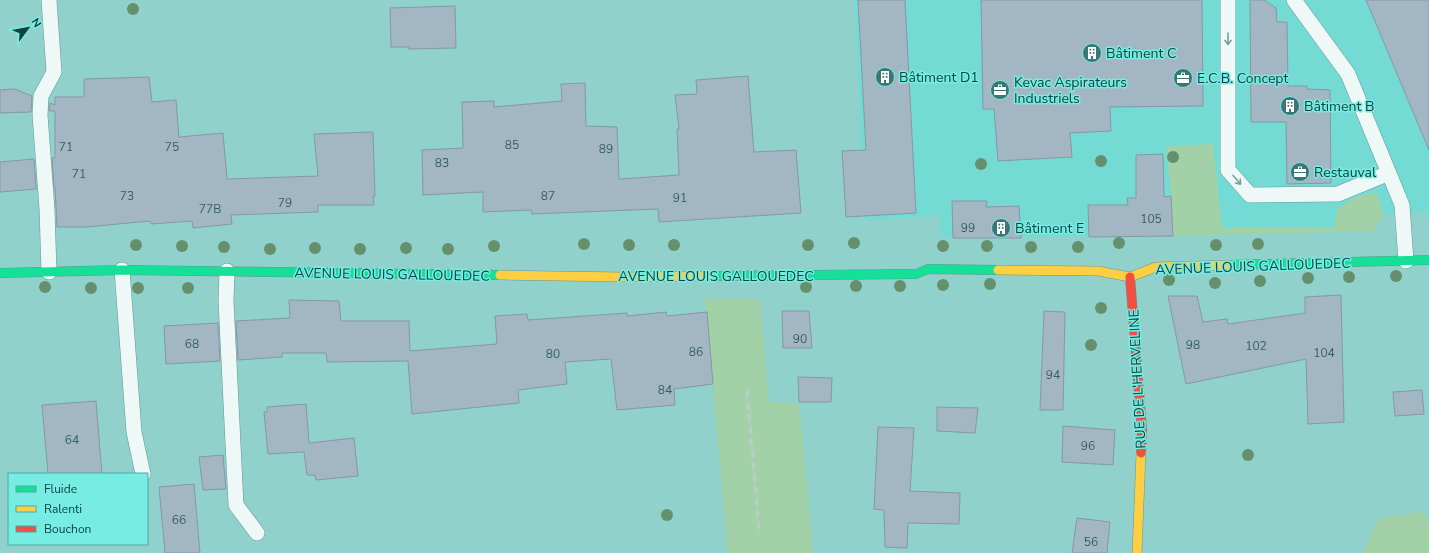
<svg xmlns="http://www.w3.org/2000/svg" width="1429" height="553" viewBox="0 0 1429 553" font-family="'Nunito Sans',sans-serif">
<rect width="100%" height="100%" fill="#91d1cc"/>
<path fill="#74dbd4" d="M854 0H1429V219L1424 212 1384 214 1373 231 1173 236 941 237 940 216 865 220Z"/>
<path fill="#a2d1a7" d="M1213 144 1222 228H1334L1337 210C1350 198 1360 194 1377 193L1384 214 1373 231 1173 236 1171 196 1166 146Z
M705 299H760L769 402 799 404 813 553H728Z
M1422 512 1429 519V553H1363L1378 519Z"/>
<path fill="#a2b6c3" stroke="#8499a4" d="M858 0H905L916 213 846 217 842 151 866 150Z
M981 0H1202L1203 106 1110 107 1111 131 1070 133 1072 157 998 161 994 109H983Z
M1250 0H1264L1276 8 1277 22H1287L1288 86H1307V89L1330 90 1331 183 1287 184 1286 122H1251Z
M1366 0H1429V150Z
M455 6 456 48 409 49V47H391L390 8Z
M748 76 754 152 796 150 801 213 659 222 658 209 532 214 531 210 483 212V192L423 195 422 150 463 148 462 102 494 101V107L562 101 561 84 585 83 586 126 617 127 619 179 679 175 677 129H679L675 95 697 94 696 80Z
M149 77 152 102 176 100 179 137 223 133 227 179 318 176 314 134 373 132 375 196H373L374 205H318V212L231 215 232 224 193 228 192 221 151 224 150 221 87 227H57L55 187H54L52 158H55V111H49L50 103 55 105V97H84V79Z
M15 89 32 96 31 112 0 113V90Z
M1163 154 1164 197 1171 196 1173 236 1089 237 1088 205H1128L1127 198H1136V155Z
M34 159 36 189 0 192V162Z
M952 201H987L986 207 1019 206 1021 238H953Z
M1341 295 1344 422 1308 424 1306 359 1186 384 1168 296H1197L1203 322 1227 319 1228 324 1305 313V297Z
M289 300 339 301 341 321H409L410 351 497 344 495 316 527 314 528 320 627 313V316L666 312 667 316 707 312 713 384 674 389 675 405 617 410 611 359 565 362 567 384 518 390 519 403 412 414 408 361 327 362 326 353H282V357L238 360 236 321 290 318Z
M782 311H809L812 348H783Z
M1044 311 1065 312 1063 410H1040Z
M218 323 220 361 166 364 164 326Z
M798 377 832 378 831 402H799Z
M1422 390 1424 414 1395 416 1393 392Z
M96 401 102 474H48L42 405Z
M306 404 309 443 354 438 358 476 316 480 315 475H307L304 452 268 454 264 412H267V407Z
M937 407 978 408 975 433 937 431Z
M1063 426 1115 430 1113 465 1062 462Z
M878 427 914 428 910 491 960 493 959 524 908 523 907 548 885 547 884 510 874 509Z
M223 455 226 489 203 490 199 457Z
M194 484 200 553H165L159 487Z
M1077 518 1110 522 1107 553H1072Z"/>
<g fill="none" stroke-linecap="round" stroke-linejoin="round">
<defs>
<path id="lane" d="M1228 0V170L1250 195 1338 194 1389 173
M1294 0 1348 74 1402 205 1406 261
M122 270 134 432 143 474
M227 271 226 301 236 505 257 533
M49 272 47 209 40 115 41 96 54 72 49 0"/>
<path id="fast" d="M1229 265 1429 260
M0 273 122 270 500 275
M710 276 916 274 928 269 998 270"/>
<path id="slow" d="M998 270 1098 271 1130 277 1156 267 1229 265
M500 275 624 277 710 276
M1137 553 1141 453"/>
<path id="jam" d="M1130 277 1142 430 1141 453"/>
</defs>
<use href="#lane" stroke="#5f9996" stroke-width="16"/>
<use href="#fast" stroke="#5f9996" stroke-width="10"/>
<use href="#slow" stroke="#5f9996" stroke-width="10"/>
<use href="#jam" stroke="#5f9996" stroke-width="10"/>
<use href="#lane" stroke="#eef8f7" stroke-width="15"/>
<use href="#fast" stroke="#16e098" stroke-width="9"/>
<use href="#slow" stroke="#ffcf43" stroke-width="9"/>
<use href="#jam" stroke="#f24e42" stroke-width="9"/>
<path stroke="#b8cdcb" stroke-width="3" stroke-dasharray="8 4" stroke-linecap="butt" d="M747 390 759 531"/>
</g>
<g fill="#65906d">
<circle cx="133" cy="9" r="6"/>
<circle cx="1173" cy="157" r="6"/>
<circle cx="1101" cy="161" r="6"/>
<circle cx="981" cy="164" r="6"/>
<circle cx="854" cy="243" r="6"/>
<circle cx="1119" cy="243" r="6"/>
<circle cx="584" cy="244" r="6"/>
<circle cx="1258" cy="244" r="6"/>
<circle cx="136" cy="245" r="6"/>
<circle cx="629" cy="245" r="6"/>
<circle cx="674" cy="245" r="6"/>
<circle cx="808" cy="245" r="6"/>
<circle cx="1216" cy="245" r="6"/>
<circle cx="182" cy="246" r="6"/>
<circle cx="494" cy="246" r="6"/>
<circle cx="943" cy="246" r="6"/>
<circle cx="987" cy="246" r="6"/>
<circle cx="224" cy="247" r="6"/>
<circle cx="1031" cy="247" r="6"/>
<circle cx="1078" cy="247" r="6"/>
<circle cx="315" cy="248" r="6"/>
<circle cx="406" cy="248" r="6"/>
<circle cx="270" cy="249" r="6"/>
<circle cx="360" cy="249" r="6"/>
<circle cx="448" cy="249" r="6"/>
<circle cx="1396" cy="276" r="6"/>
<circle cx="1349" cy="277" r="6"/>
<circle cx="1308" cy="278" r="6"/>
<circle cx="1169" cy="280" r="6"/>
<circle cx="1260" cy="281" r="6"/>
<circle cx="1215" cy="283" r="6"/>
<circle cx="990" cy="284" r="6"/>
<circle cx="943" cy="285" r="6"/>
<circle cx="856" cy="286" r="6"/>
<circle cx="900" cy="286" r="6"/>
<circle cx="45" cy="287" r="6"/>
<circle cx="806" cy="287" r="6"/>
<circle cx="91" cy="288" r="6"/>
<circle cx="138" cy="288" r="6"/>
<circle cx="188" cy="288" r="6"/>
<circle cx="1101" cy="308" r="6"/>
<circle cx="1091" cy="345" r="6"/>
<circle cx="1248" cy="455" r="6"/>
<circle cx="667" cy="515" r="6"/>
</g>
<defs><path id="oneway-shaft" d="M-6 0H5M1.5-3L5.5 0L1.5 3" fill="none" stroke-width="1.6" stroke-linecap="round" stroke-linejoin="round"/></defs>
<g stroke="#7e9e9c">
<use href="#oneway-shaft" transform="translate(1228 39) rotate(90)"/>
<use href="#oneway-shaft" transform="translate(1237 180) rotate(49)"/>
</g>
<defs>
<symbol id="building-disc" viewBox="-11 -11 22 22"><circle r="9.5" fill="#3c7572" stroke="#76ece3"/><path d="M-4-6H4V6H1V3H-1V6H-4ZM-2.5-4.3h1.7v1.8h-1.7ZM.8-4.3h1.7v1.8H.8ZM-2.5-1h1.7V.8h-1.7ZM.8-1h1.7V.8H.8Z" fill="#fff"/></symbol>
<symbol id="office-disc" viewBox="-11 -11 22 22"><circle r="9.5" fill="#3c7572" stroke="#76ece3"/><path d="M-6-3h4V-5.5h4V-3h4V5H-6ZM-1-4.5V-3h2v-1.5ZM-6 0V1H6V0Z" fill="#fff"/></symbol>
</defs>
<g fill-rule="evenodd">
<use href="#building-disc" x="1081" y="42" width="22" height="22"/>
<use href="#building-disc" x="874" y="66" width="22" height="22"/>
<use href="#office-disc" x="1172" y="67" width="22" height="22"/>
<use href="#office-disc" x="989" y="79" width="22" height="22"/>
<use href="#building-disc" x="1279" y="95" width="22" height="22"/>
<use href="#office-disc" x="1289" y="161" width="22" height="22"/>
<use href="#building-disc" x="990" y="217" width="22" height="22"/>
</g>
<g text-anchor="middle" stroke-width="3" stroke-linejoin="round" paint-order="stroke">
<g font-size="12" fill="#346062">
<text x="512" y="149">85</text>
<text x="66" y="151">71</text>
<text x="172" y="151">75</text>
<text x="606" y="153">89</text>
<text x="442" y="167">83</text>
<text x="79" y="178">71</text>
<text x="127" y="200">73</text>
<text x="548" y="200">87</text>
<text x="680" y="202">91</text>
<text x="285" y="207">79</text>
<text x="210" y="213">77B</text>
<text x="1151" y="223">105</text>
<text x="968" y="232">99</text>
<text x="800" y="343">90</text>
<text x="192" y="348">68</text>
<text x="1193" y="349">98</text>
<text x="1256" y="350">102</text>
<text x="696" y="356">86</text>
<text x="1324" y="357">104</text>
<text x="553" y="358">80</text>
<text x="1053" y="379">94</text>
<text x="665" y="394">84</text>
<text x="72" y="444">64</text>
<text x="1088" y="450">96</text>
<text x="179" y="524">66</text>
<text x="1091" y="546">56</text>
</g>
<g font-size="14" fill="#0f4441" stroke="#76ece3" text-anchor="start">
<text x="1106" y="58">Bâtiment C</text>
<text x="899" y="82">Bâtiment D1</text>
<text x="1197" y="83">E.C.B. Concept</text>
<text x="1014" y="87">Kevac Aspirateurs<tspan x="1014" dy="16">Industriels</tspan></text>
<text x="1304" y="111">Bâtiment B</text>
<text x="1314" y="177">Restauval</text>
<text x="1015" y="233">Bâtiment E</text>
</g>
<g font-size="14" fill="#0f4441" stroke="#76ece3">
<text transform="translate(1253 266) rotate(-2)" y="5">AVENUE LOUIS GALLOUEDEC</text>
<text transform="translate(392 274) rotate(1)" y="5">AVENUE LOUIS GALLOUEDEC</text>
<text x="716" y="281">AVENUE LOUIS GALLOUEDEC</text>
<text transform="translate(1137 379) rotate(-93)" y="5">RUE DE L'HERVELINE</text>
</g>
</g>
<rect x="8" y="473" width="140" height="72" fill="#76ece3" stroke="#4da9a2"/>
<rect x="16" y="486" width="20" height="6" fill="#16e098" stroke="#4da9a2"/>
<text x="44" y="493" font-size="12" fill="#0f4441">Fluide</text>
<rect x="16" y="506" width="20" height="6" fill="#ffcf43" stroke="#4da9a2"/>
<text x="44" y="513" font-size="12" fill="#0f4441">Ralenti</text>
<rect x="16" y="526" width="20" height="6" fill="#f24e42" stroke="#4da9a2"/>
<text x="44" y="533" font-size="12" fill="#0f4441">Bouchon</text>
<g transform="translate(28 28) rotate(58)" stroke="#76ece3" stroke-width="3" paint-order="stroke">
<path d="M0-3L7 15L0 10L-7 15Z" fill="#0f4441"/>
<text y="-6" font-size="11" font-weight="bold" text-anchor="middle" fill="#0f4441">N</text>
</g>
</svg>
